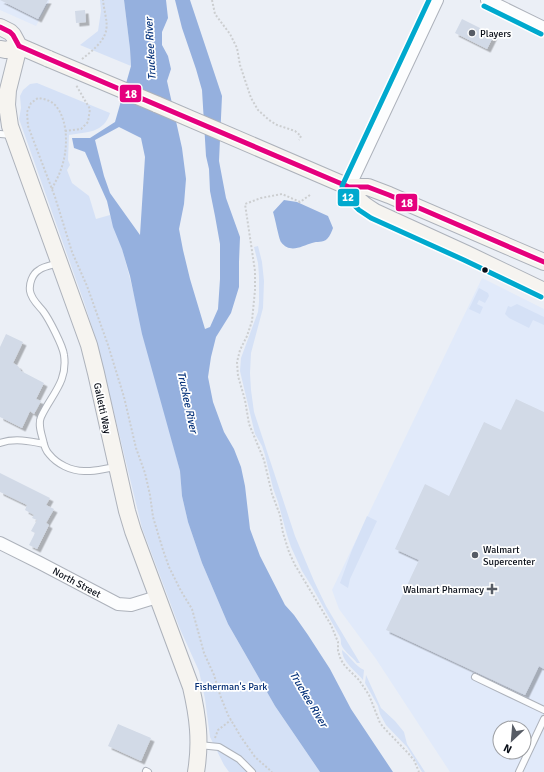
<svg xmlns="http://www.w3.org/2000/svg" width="544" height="772" viewBox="0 0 544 772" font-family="Signika,sans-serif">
<defs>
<filter id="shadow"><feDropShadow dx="3.5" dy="3.5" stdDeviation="0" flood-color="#0004"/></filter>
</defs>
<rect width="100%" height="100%" fill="#ebeff6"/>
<path fill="#e1eafa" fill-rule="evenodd" d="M0 0H49V2L36 26 0 10Z
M482 278 544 309V772H450L376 659 339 609 332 590ZM500 728H524V752H500Z"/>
<path fill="#d5e1f6" d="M100 0H124L130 49 131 66 80 45 98 31 101 11Z
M37 83 110 113C104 133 87 132 69 135L68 160 70 165 67 170 72 183 89 196 96 219 110 215 122 248 180 471 182 496 188 522 202 563 228 624 275 706 320 772H229L224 765 210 737 205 699 199 671 180 629 142 528 98 347 85 305 19 119 21 108 20 96 23 90 30 84Z
M258 246 262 262 264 281 263 308 251 353 250 373 251 390 254 412 295 536 314 581 326 606 360 663H357C353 657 343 651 341 644 341 642 341 639 340 637L312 587 302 571 291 547 287 535 278 502 273 488 265 455 262 446 255 434 244 388 240 371 241 358 255 320 258 312 259 302V276L258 263 254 247Z
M479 288 488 293 489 296 485 303 479 300 477 304 483 307 480 314 469 309Z
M517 304 544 317V325L533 320 529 328 509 318 505 314 508 306 511 307Z
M367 516 377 521 350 579 348 588 340 583 352 550Z
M342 650C350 656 355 666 364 670L363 680C356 671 342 662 342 650Z
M366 675 381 708 395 721 404 732 407 744 425 772H422L407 747 386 725 380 714 378 706 365 683Z"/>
<path fill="#95b0de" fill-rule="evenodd" d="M124 0H166L168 18 162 32V45L168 56 171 69 167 81 182 148 186 179 184 204 179 229 183 250 190 279 205 329 210 327 218 309 220 279V244L215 216 210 191 209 169 206 156 202 90 196 69 182 28 175 0H190L222 96 219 161 226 198 240 237 239 262V287L231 313 216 337 211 357 208 377 213 402 224 432 234 449 241 467 245 486 250 529 260 556 285 605 294 615 308 635 330 669 351 709 393 772H320L275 706 228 624 202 563 188 522 182 496 180 471 142 334 130 276 122 249 113 227 107 201 85 152 74 148 72 138H90L115 122 131 66 130 49ZM119 127 141 138 145 157 140 235 110 193 104 176 95 140Z
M284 200 297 202 328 216 333 228C332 231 330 236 327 239 323 243 317 241 312 243 302 246 290 254 281 242 279 239 275 218 273 212Z"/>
<path fill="#d2dae7" filter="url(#shadow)" d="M0 0H48L38 19Z
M85 10 86 22 76 23 75 11Z
M462 19 494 35 487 49 455 33Z
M6 334 23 342 13 363 18 366 21 371 44 383 36 399 41 401 34 414 30 411 22 428 0 417V347Z
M516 399 544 412V669L539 666 525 695 386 630 419 560 395 549 425 484 449 496 484 422 501 430Z
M0 473 50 498 46 505 54 509 46 523 49 525 37 549 29 545 35 533 31 531 37 520 32 518 34 515 25 510 27 505 0 492Z
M118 724 151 738 141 761 108 746Z"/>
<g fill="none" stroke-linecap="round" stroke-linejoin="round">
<defs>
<path id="lane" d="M0 134 12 135
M59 263C53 265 44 266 39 270 32 274 29 284 30 291 31 299 39 306 43 311 49 319 63 346 64 355 68 382 51 395 41 417 38 424 41 433 43 440 44 445 46 451 49 454 57 464 71 471 84 471 94 472 106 468 117 467
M0 443C14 438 30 441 44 444
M475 677 544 710
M199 745 219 747 239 759 252 772
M146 771 148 772
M519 772 544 719"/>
<path id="street" d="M487 0 544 28
M349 187 437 0
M0 543 40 563 118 604 131 605 157 597"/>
<path id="secondary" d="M0 27 10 32 13 35 19 46 49 59
M19 46 8 90 7 105 10 126 89 345 96 373 127 511 133 531 191 687C198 717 201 742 196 772
M0 49 6 50 19 46
M156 104 349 187H368L389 195 544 262
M349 187C357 200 362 204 375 212L467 254 544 291"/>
</defs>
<use href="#lane" stroke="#adb2bb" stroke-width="8"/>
<use href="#street" stroke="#adb2bb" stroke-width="14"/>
<use href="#secondary" stroke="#adb2bb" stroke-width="18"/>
<path stroke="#ccced0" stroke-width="2" stroke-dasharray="2 2" stroke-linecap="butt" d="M212 0 215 14 230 34 237 48 240 65 251 98 258 110 269 120 277 125 295 131 301 136 299 140
M82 59C87 55 92 51 96 47 113 30 105 20 103 0
M65 131 81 129 88 122 90 109 76 85
M52 189C55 182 59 176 61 169 68 151 69 120 55 105 50 100 44 99 38 98L31 103 27 112 28 126 55 197 64 226 72 252 87 286 108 345 124 397 136 448 145 473 150 495 153 517 163 550 169 567 181 591 192 609 204 653 214 675 220 695 228 715 241 737 255 757 272 772
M310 195 300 202 282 194 261 198 245 204 255 271V290L252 321 247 336 240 350 237 362 238 376 245 400 249 424 264 460 272 494 280 515 283 533 289 552 295 565 331 625 338 642V651L341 660 345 666 359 680 369 695 380 723 385 729 408 753 414 760 419 772
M215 738 218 730 231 720"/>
<use href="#lane" stroke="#fcfdfe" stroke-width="6"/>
<use href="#street" stroke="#fcfdfe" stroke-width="12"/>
<use href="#secondary" stroke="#f6f4f0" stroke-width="16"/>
<defs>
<path id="secondary-bridge" d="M49 59 156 104"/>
</defs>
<use href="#secondary-bridge" stroke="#adb2bb" stroke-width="18" stroke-linecap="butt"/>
<use href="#secondary-bridge" stroke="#f6f4f0" stroke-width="16"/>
<defs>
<path id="bus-1" d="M0 27 10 32 13 35 19 46 49 59 349 187H368L389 195 544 262"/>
<path id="bus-2" d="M429 0 343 184 342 187 343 190 352 203 359 210 371 218 464 260 541 297
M484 6 541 34"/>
</defs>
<use href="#bus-1" stroke="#fff" stroke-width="8"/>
<use href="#bus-2" stroke="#fff" stroke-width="8"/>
<use href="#bus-1" stroke="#e5007d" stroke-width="5"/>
<use href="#bus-2" stroke="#00a9ce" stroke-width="5"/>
</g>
<g fill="#575c65" stroke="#fff" stroke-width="1.5">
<circle cx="472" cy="33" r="4"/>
<circle cx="475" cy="555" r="4"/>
<path d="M490 583h4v4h4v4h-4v4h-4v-4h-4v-4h4z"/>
</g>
<circle fill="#080d17" stroke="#fff" stroke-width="1.5" cx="485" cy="270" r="3.5"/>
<g text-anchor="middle" stroke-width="3.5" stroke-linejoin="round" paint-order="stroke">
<g font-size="10" fill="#080d17" stroke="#fff" text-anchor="start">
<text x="480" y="37">Players</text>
<text x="483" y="553">Walmart<tspan x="483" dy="12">Supercenter</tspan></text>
<text x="484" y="593" text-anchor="end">Walmart Pharmacy</text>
</g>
<g font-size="10" fill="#080d17" stroke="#fff">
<text transform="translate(103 408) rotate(78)" y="4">Galletti Way</text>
<text transform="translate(77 582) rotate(28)" y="4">North Street</text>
</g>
<g font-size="10" fill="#002b72" stroke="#fff">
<text x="231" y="690">Fisherman's Park</text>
</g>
<g font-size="11" font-style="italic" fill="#08347c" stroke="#fff">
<text transform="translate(150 49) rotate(-93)" y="4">Truckee River</text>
<text transform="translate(188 402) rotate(78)" y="4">Truckee River</text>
<text transform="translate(309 699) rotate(59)" y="4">Truckee River</text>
</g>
</g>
<g stroke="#fff" stroke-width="1.5">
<rect x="119" y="84" width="23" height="19" rx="4" fill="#e5007d"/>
<rect x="337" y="188" width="23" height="19" rx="4" fill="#00a9ce"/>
<rect x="395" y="193" width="23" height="19" rx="4" fill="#e5007d"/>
</g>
<g font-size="11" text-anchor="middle" font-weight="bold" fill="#fff">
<text x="131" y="98">18</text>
<text x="348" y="201">12</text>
<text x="407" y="207">18</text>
</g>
<g transform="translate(512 740) rotate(206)"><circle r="19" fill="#ffffff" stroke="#9c9ea2"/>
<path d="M0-3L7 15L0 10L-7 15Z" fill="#575c65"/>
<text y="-6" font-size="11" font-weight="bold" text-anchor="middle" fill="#080d17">N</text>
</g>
</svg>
